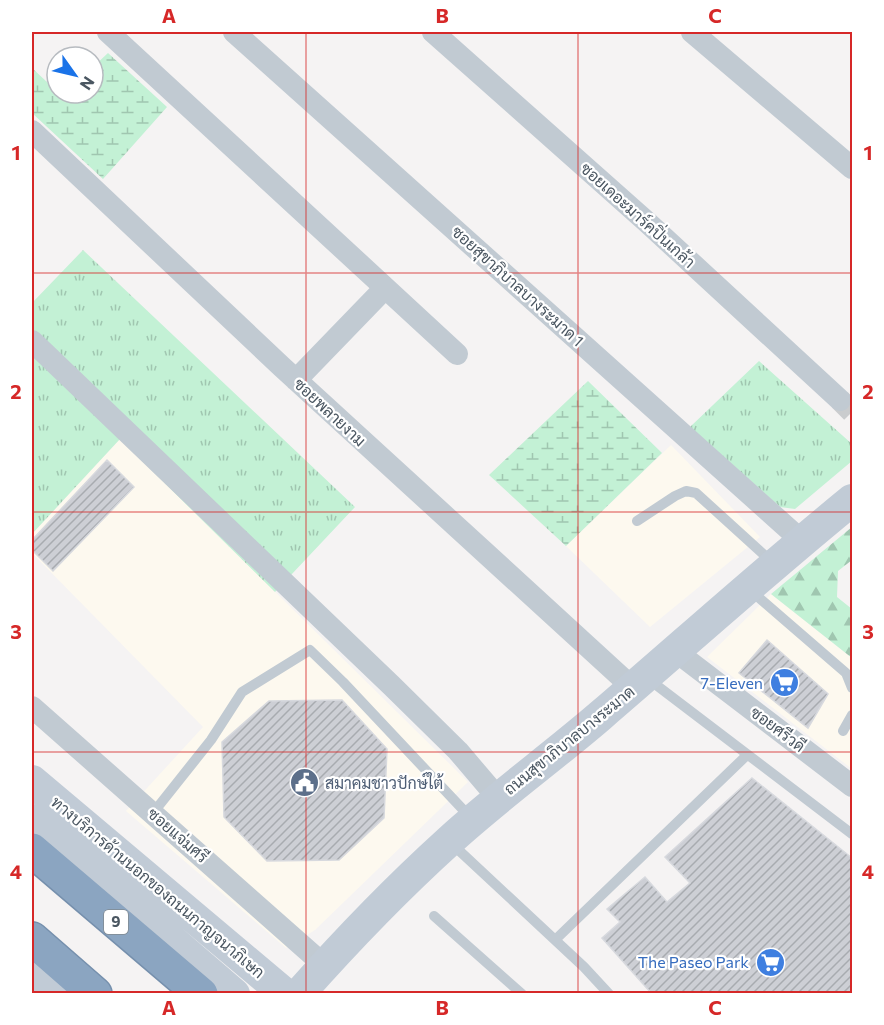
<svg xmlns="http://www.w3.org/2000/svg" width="884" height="1025" viewBox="0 0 884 1025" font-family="Commissioner,Sarabun,sans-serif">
<defs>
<pattern id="grass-tufts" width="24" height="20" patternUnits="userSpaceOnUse" patternTransform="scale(1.5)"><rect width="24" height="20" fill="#c3f1d5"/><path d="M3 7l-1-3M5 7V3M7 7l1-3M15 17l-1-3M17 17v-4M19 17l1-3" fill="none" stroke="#a0c6b0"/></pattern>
<pattern id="forest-firs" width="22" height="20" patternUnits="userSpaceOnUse" patternTransform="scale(1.5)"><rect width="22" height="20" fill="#c3f1d5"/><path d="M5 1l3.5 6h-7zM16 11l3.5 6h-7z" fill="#a0c6b0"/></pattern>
<pattern id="wetland-marsh" width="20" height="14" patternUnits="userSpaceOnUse" patternTransform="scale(1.5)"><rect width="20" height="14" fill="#c3f1d5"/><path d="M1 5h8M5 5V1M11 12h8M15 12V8" fill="none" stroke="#a0c6b0"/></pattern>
<pattern id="building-hatch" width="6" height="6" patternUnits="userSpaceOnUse" patternTransform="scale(1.5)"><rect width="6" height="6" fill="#cdcfd5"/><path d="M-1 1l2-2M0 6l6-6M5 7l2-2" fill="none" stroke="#a8abb0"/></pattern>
</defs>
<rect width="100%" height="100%" fill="#f5f3f3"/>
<path fill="#fdf9ef" d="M120 439 468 782 315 930 286 948 126 811 203 727 32 553V534Z
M671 445 760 537 650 627 566 546Z
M771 594 852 658V769L707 657Z"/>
<path fill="url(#grass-tufts)" d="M83 250 355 507 275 592 120 439 32 534V303Z
M759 361 852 444V461L795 509 780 507 690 427Z"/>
<path fill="url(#forest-firs)" d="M852 527V560L838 571 837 597 852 609V658L771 594Z"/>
<path fill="url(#wetland-marsh)" d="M108 53 167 107 103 179 32 113V68L62 96 65 93H93V67Z
M588 381 662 453 566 546 489 475Z"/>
<path fill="url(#building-hatch)" stroke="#d7d9de" stroke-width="1.5" d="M107 460 134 487 53 571 32 550V540Z
M767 640 828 694 808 728 739 673Z
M342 700 387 749 384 818 339 860 267 861 224 817 222 742 269 701Z
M752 778 852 858V994H652L602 938 620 922 607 909 645 877 667 902 690 883 665 857Z"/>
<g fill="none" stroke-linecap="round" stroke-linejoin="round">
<path stroke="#caccce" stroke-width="22" stroke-dasharray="22 11" stroke-linecap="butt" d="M840 400 852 412"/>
<defs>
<path id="highway" d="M32 850 201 994
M32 939 95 994"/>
</defs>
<use href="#highway" stroke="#7690ad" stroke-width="36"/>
<path stroke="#c1cad2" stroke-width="10" d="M637 521 675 496 686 491 696 493 772 562
M750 590 846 673 852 688
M647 678 852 834
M843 731 852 715
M153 813 211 740 242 692 310 650 343 682 470 817
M451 843 584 967 609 994
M434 916 522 994
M555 940 747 755"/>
<path stroke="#c1cad2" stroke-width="22" d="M108 32 457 354
M234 32 802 541
M433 32 648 223 840 400
M692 32 852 168
M32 131 282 367 633 688
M32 341 392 686 458 751 498 798
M296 380 385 288
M674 650 852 786
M32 707 324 965"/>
<path stroke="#c1cbd6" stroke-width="32" d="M32 781 285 994
M32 820 234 994
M32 975 52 994
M299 994C346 941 396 889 449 841 497 797 550 759 600 716 684 644 766 570 852 500"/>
<use href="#highway" stroke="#8ba5c1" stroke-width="33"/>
</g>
<path fill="none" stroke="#d62828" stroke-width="1.5" stroke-opacity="0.55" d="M306 32V994M578 32V994M32 273H852M32 512H852M32 752H852"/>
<defs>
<symbol id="supermarket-disc" viewBox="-11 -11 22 22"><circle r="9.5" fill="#3f7fe0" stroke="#fff"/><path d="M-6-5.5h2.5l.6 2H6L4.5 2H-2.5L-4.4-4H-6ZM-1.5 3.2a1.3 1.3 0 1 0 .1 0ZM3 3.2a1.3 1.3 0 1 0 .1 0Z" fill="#fff"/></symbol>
<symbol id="civic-disc" viewBox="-11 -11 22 22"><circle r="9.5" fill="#5c6f8a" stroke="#fff"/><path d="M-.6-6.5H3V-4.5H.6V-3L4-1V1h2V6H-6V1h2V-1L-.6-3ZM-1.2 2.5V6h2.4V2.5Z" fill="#fff"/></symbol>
</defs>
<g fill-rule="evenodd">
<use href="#supermarket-disc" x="768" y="666" width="33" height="33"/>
<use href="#civic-disc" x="288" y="766" width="33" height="33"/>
<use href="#supermarket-disc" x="754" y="946" width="33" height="33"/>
</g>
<g text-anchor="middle" stroke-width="4.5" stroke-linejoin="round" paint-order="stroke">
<rect fill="#fff" stroke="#808990" stroke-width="1.5" x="104" y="910" width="24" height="24" rx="4.5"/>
<g font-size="15" font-weight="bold" fill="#4a5661">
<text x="116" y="927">9</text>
</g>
<g font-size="16" fill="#4a5661" stroke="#fff">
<text transform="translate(638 215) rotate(42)" y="6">ซอยเดอะมาร์คปิ่นเกล้า</text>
<text transform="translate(518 286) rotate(42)" y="6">ซอยสุขาภิบาลบางระมาด 1</text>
<text transform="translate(330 412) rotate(43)" y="6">ซอยพลายงาม</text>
<text transform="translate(778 729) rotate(37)" y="6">ซอยศรีวดี</text>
<text transform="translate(569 740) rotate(-39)" y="6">ถนนสุขาภิบาลบางระมาด</text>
<text transform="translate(178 835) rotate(41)" y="6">ซอยแจ่มศรี</text>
<text transform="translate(158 887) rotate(40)" y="6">ทางบริการด้านนอกของถนนกาญจนาภิเษก</text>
</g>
<g font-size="16" fill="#366cbe" stroke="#fff" text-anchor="end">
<text x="763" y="689">7-Eleven</text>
<text x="749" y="968">The Paseo Park</text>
</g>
<g font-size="16" fill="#4e5e75" stroke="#fff" text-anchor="start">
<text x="325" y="789">สมาคมชาวปักษ์ใต้</text>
</g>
</g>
<rect width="884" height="1025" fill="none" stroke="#ffffff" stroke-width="66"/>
<g transform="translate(75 75) rotate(124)"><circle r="28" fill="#ffffff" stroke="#b7bbc0" stroke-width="1.5"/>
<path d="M0-4.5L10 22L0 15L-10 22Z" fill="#1a73e8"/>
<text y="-9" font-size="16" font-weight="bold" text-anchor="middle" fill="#4a5661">N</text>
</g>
<rect x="33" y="33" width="818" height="959" fill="none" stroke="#d62828" stroke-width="2"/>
<g font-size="20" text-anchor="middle" font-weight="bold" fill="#d62828">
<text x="169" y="23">A</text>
<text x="442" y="23">B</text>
<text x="715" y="23">C</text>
<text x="16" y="160">1</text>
<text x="868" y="160">1</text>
<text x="16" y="399">2</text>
<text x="868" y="399">2</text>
<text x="16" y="639">3</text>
<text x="868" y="639">3</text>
<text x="16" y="879">4</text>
<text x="868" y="879">4</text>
<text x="169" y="1015">A</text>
<text x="442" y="1015">B</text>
<text x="715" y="1015">C</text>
</g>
</svg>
